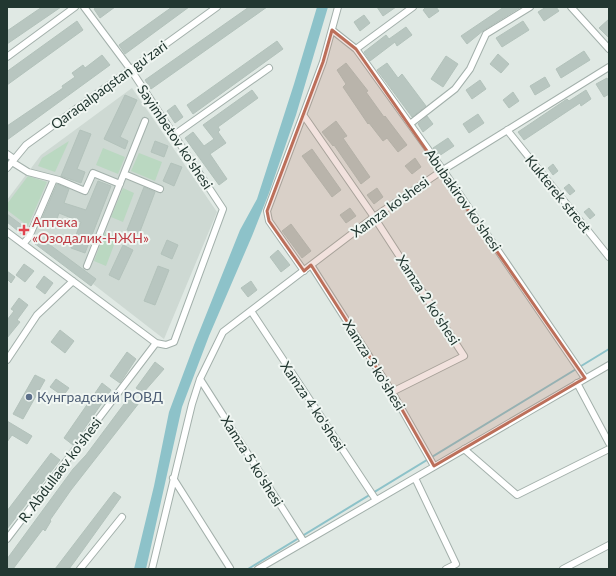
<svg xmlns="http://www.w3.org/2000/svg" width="616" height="576" viewBox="0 0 616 576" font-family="Lato,sans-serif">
<rect width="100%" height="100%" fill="#e0e9e4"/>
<path fill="#ced9d3" d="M132 88 217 212 164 339 93 284 95 279 7 214V200L41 155Z"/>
<path fill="#bad8c1" d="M69 141 55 172 38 166 42 158Z
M103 148 125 157 118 174 96 165Z
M139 153 162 162 155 181 131 171Z
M28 176 47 182 28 226 7 210V204Z
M123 188 134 193 123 222 111 217Z
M105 232 117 237 106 266 94 261Z"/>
<path fill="#8dc2c9" d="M317 7H328L296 115 269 193 252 236 209 336 182 407 146 569H134L154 486 169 412 194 345 240 230 257 199 294 84Z"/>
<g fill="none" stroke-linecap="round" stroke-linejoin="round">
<path stroke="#8dc2c9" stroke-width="2" d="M248 569 609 349"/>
</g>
<path fill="#b8c6c0" stroke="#b3c2bb" d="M42 7H61L7 44V31Z
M97 7H115L100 18 94 9Z
M172 7H189L125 54 119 45Z
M249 7H267L151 89 145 80Z
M377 7H396L383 16Z
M426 7H436L439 11 429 18 423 10Z
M504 7H521L484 30 467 44 461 36Z
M546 7H556L559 11 544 21 538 12Z
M364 15 370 23 360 31 354 22Z
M609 19V38L599 28Z
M77 21 83 30 7 85V72L9 70Z
M523 21 529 30 502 47 496 38Z
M406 27 412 35 397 46 395 42 370 61 364 52 386 35 389 39Z
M277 41 283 49 193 114 187 105Z
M584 51 590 60 561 78 556 69Z
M498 54 509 64 501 73 490 64Z
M102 55 110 65 7 140V126L63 88 62 86 75 77 72 73 83 65 85 68Z
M446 56 458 64 443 87 431 79Z
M346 63 368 91 366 92 384 117 385 116 407 145 398 152 387 138 383 141 369 123 368 124 343 87 346 84 337 70Z
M387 63 398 78 402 74 426 106 412 117 377 70Z
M545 77 550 86 535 95 530 86Z
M607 78 609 82V94L604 97 596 84Z
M480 80 486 89 472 99 466 90Z
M252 90 258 98 218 127 220 130 218 132 226 143 210 154 227 179 219 185 185 138 193 132 204 146 214 139 203 125Z
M586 90 591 99 581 106 580 103 524 140 518 132 567 99 569 101Z
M513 92 519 101 509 108 503 100Z
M125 95 137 100 120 137 128 141 125 149 104 139Z
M175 105 183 117 175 123 167 111Z
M478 114 484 123 469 133 463 124Z
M427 116 433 124 423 132 418 124Z
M336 121 347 136 343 138 370 177 361 184 334 145 333 146 322 132Z
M80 130 91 134 77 169 85 172 81 183 61 176Z
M448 138 454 146 439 156 433 148Z
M155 141 168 146 164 157 151 152Z
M312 149 341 190 332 197 302 156Z
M415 158 421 167 412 174 405 166Z
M171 163 182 167 174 186 163 181Z
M553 164 558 171 553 175 548 168Z
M98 181 111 186 85 253 71 248 81 222 59 213 54 227 41 221 57 184 69 189 64 203 86 210Z
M569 184 575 191 570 195 564 188Z
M144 187 155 192 139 234 127 230Z
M377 188 383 197 374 204 367 195Z
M350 208 356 216 346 223 340 215Z
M589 208 595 215 590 219 584 212Z
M7 214 27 229 23 235 7 222Z
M291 224 311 251 302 258 282 231Z
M38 236 96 279 91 286 34 243Z
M167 240 178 245 172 259 161 254Z
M123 245 133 250 119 280 109 275Z
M278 250 290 265 281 272 270 257Z
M24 264 34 271 25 282 16 275Z
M158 266 169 270 155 305 144 301Z
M7 271 15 277 11 283 7 279Z
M44 276 53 283 45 294 36 287Z
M251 281 257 290 248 297 241 288Z
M19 298 28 305 17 320 20 322 7 338V320L14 311 11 309Z
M60 330 74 341 65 353 51 342Z
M127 352 136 359 120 383 110 376Z
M155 362 164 369 143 393 136 388Z
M35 375 45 380 23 419 13 414Z
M56 379 69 388 63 396 50 387Z
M102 383 111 390 73 445 64 438Z
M130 396 139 403 71 490 50 520 51 521 45 531 43 529 13 569H7V559L73 469 86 455Z
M7 421 32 436 27 444 12 435 7 442Z
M51 453 60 460 7 529V511Z
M114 492 121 497 75 561 69 569H55Z"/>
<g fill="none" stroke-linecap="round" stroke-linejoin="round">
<defs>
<path id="minor" d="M571 7 609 49
M332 30 356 49 443 170 585 378
M356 49 413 7
M7 57 75 7
M304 116 374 217 464 356 392 392
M410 124 455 89 470 69 486 34 530 7
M507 130 609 257
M174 135 269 68
M7 154 14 159
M12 162 28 172 59 180 85 191 93 173 120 184
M7 168 26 145 217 7
M124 174 160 189
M7 232 156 343 166 345 174 342 223 209 131 70 84 7
M23 244 29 237 54 179
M311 265 392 392 434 466
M87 266 145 121
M304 271 269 221 267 211 323 62 338 7
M251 311 376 500
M7 360 37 315 73 281
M200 379 304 542
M577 383 609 443
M464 449 517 495 609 449
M173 478 230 568
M415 478 456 564 446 569
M7 539 156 343
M80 569 122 517
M152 569 192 404 200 379 223 332 374 217 443 170 609 67
M258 569 609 365
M563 569 609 545"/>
</defs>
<use href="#minor" stroke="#a3b0ab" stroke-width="8"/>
<use href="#minor" stroke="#fff" stroke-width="6"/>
</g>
<path fill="#bc6f5a" fill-opacity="0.2" stroke="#bc6f5a" stroke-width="3" stroke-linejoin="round" d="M332 30 356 49 585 378 434 466 392 392 311 265 304 271 269 221 267 211 323 62Z"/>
<path fill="#e0444e" stroke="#f0f6f2" stroke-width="1.5" d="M22 224h4v4h4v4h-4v4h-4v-4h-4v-4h4z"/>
<circle fill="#5c6f8a" stroke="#f0f6f2" stroke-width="1.5" cx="29" cy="397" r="4"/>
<g text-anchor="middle" stroke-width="4" stroke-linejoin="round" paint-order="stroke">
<g font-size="14" fill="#223731" stroke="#f0f6f2">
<text transform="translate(109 85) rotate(-36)" y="5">Qaraqalpaqstan gu'zari</text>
<text transform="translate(175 137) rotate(56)" y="5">Sayimbetov ko'shesi</text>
<text transform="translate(558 194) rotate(51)" y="5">Kukterek street</text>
<text transform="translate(463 200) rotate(55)" y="5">Abubakirov ko'shesi</text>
<text transform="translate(390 207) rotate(-36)" y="5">Xamza ko'shesi</text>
<text transform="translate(428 300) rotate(57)" y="5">Xamza 2 ko'shesi</text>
<text transform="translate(374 365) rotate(58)" y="5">Xamza 3 ko'shesi</text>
<text transform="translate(313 406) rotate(56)" y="5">Xamza 4 ko'shesi</text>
<text transform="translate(252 461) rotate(58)" y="5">Xamza 5 ko'shesi</text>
<text transform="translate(60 470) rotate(-53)" y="5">R. Abdullaev ko'shesi</text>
</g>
<g font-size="14" fill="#be3a42" stroke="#f0f6f2" text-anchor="start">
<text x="32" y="227">Аптека<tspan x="32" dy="16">«Озодалик-НЖН»</tspan></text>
</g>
<g font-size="14" fill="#4e5e75" stroke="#f0f6f2" text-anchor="start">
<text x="37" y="402">Кунградский РОВД</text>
</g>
</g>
<rect width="616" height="576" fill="none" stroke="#223731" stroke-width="16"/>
</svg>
